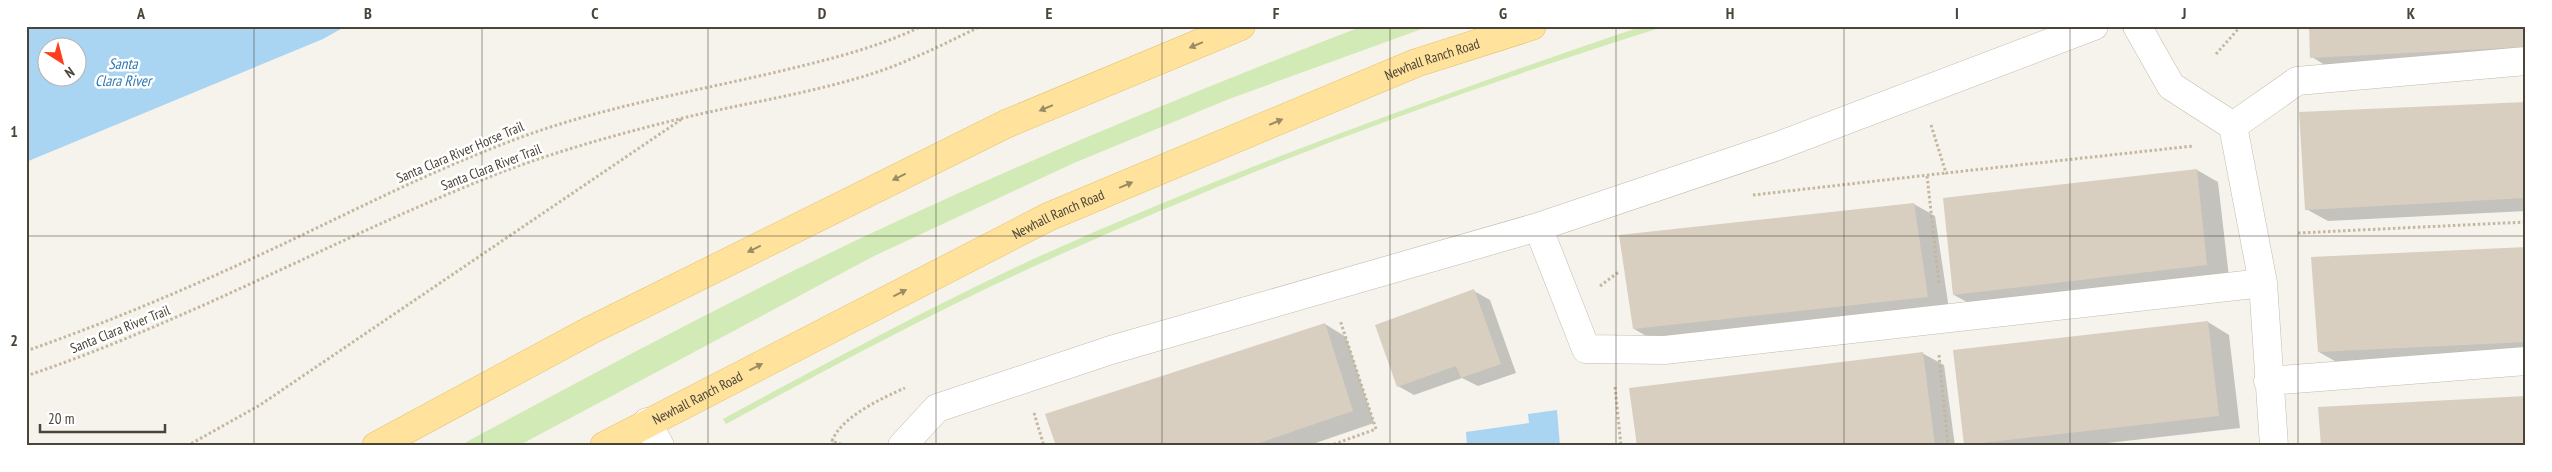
<svg xmlns="http://www.w3.org/2000/svg" width="2552" height="472" viewBox="0 0 2552 472" font-family="'PT Sans Narrow',sans-serif">
<rect width="100%" height="100%" fill="#f6f3ec"/>
<path fill="#d2eab5" d="M1363 26H1430L1229 99 1074 163 874 256 518 446H459C601 369 745 292 891 224 1046 152 1204 87 1363 26Z
M1666 26C1455 92 1248 169 1046 261 937 310 831 367 726 424L723 419C828 362 932 306 1040 256 1236 168 1437 96 1640 27Z"/>
<path fill="#a9d4f2" fill-rule="evenodd" d="M26 26H346L323 39 26 162ZM48 48H78V78H48Z
M1557 410 1560 446H1467L1466 432 1529 423 1528 414Z"/>
<path fill="#0003" d="M2526 26V59L2331 69 2312 57Z
M2526 103V211L2328 221 2306 209Z
M2197 170 2218 182 2229 277 1976 307 1954 295Z
M1914 204 1935 216 1949 309 1655 341 1634 329Z
M2526 248V355L2340 364 2319 352Z
M1474 291 1490 300 1516 373 1478 386 1462 378 1414 395 1398 386Z
M2208 322 2229 335 2240 428 2081 446H1968L1965 444Z
M1325 324 1346 337 1374 423 1307 446H1057Z
M1922 353 1944 365 1955 446H1638Z"/>
<path fill="#d8cfc1" d="M2309 26H2526V47L2310 58Z
M2526 102V198L2305 210 2299 112Z
M2197 169 2207 265 1953 295 1943 198Z
M1914 203 1928 297 1633 329 1619 235Z
M2526 247V342L2318 352 2311 257Z
M1474 289 1501 364 1461 378 1456 366 1397 387 1375 325Z
M2208 321 2219 416 1964 445 1953 350Z
M1325 323 1353 411 1250 446H1056L1045 414Z
M1923 352 1935 446H1637L1629 388Z
M2526 396V446H2321L2318 407Z"/>
<g fill="none" stroke-linecap="round" stroke-linejoin="round">
<defs>
<path id="street" d="M2137 26 2171 86 2233 126 2263 283 2274 446
M2233 126 2297 81 2526 61
M1538 227 1586 349 1665 350 2263 283
M2268 381 2526 361
M647 422 660 446
M902 446 937 408 1111 350 1538 227 1778 146 2094 26"/>
<g id="primary">
<path d="M376 446 591 330 1006 124 1241 26"/>
<path id="s1" d="M604 446 1048 217 1416 63 1532 26"/>
</g>
</defs>
<use href="#street" stroke="#c2bbae" stroke-width="29"/>
<use href="#primary" stroke="#e6c16a" stroke-width="29"/>
<path stroke="#c4b79f" stroke-width="3" stroke-dasharray="2.5 2.5" stroke-linecap="butt" d="M2216 54 2241 26
M1931 125 1946 173 2193 146
M1927 176 1939 283
M1753 195 1946 173
M2298 233 2526 222
M1600 286 1620 271
M26 351C112 321 196 285 279 246 355 210 431 171 511 141 599 107 693 92 785 70 831 59 879 47 922 26
M1939 355 1948 446
M26 376C190 321 341 235 502 172 560 150 622 133 683 118 745 103 807 94 868 75 907 63 944 44 981 26
M1615 387 1621 446
M1034 413 1044 446
M187 446 260 405 682 119
M829 446 832 441
M846 446 832 441C841 417 882 398 905 388
M1329 446 1376 429 1340 320"/>
<use href="#street" stroke="#fff" stroke-width="28"/>
<use href="#primary" stroke="#ffe39c" stroke-width="28"/>
</g>
<defs><path id="oneway-solid" d="M-6-.8H1V-3.2L6.5 0L1 3.2V.8H-6Z" transform="scale(1.25)"/></defs>
<g fill="#9c8c66">
<use href="#oneway-solid" transform="translate(1196 45) rotate(157)"/>
<use href="#oneway-solid" transform="translate(1046 108) rotate(157)"/>
<use href="#oneway-solid" transform="translate(1276 122) rotate(-23)"/>
<use href="#oneway-solid" transform="translate(899 177) rotate(154)"/>
<use href="#oneway-solid" transform="translate(1126 185) rotate(-23)"/>
<use href="#oneway-solid" transform="translate(754 249) rotate(154)"/>
<use href="#oneway-solid" transform="translate(900 293) rotate(-27)"/>
<use href="#oneway-solid" transform="translate(756 367) rotate(-27)"/>
</g>
<path fill="none" stroke="#4b4439" stroke-width="1" stroke-opacity="0.55" d="M254 26V446M482 26V446M708 26V446M936 26V446M1162 26V446M1390 26V446M1616 26V446M1844 26V446M2070 26V446M2298 26V446M26 236H2526"/>
<g text-anchor="middle" stroke-width="5" stroke-linejoin="round" paint-order="stroke">
<g font-size="14" fill="#4b4439" stroke="#fff">
<text dy="5" stroke="none"><textPath href="#s1" startOffset="915">Newhall Ranch Road</textPath></text>
<text transform="translate(460 152) rotate(-23)" y="5">Santa Clara River Horse Trail</text>
<text transform="translate(491 167) rotate(-21)" y="5">Santa Clara River Trail</text>
<text dy="5" stroke="none"><textPath href="#s1" startOffset="510">Newhall Ranch Road</textPath></text>
<text transform="translate(120 329) rotate(-22)" y="5">Santa Clara River Trail</text>
<text dy="5" stroke="none"><textPath href="#s1" startOffset="105">Newhall Ranch Road</textPath></text>
</g>
<g font-size="15" font-style="italic" fill="#2e7ab2" stroke="#fff">
<text x="123" y="69">Santa<tspan x="123" dy="17">Clara River</tspan></text>
</g>
</g>
<rect width="2552" height="472" fill="none" stroke="#ffffff" stroke-width="55"/>
<g transform="translate(62 62) rotate(144)"><circle r="24" fill="#ffffff" stroke="#b7b4b0"/>
<path d="M0-4L9 19L0 12L-9 19Z" fill="#fc3f1d"/>
<text y="-8" font-size="14" font-weight="bold" text-anchor="middle" fill="#4b4439">N</text>
</g>
<path d="M40 424v8h125v-8" fill="none" stroke="#4b4439" stroke-width="2.5"/>
<text x="48" y="424" font-size="15" fill="#4b4439" stroke="#ffffff" stroke-width="4" paint-order="stroke">20 m</text>
<rect x="28" y="28" width="2496" height="416" fill="none" stroke="#4b4439" stroke-width="2"/>
<g font-size="16" text-anchor="middle" font-weight="bold" fill="#4b4439">
<text x="141" y="19">A</text>
<text x="368" y="19">B</text>
<text x="595" y="19">C</text>
<text x="822" y="19">D</text>
<text x="1049" y="19">E</text>
<text x="1276" y="19">F</text>
<text x="1503" y="19">G</text>
<text x="1730" y="19">H</text>
<text x="1957" y="19">I</text>
<text x="2184" y="19">J</text>
<text x="2411" y="19">K</text>
<text x="14" y="137">1</text>
<text x="14" y="346">2</text>
</g>
</svg>
